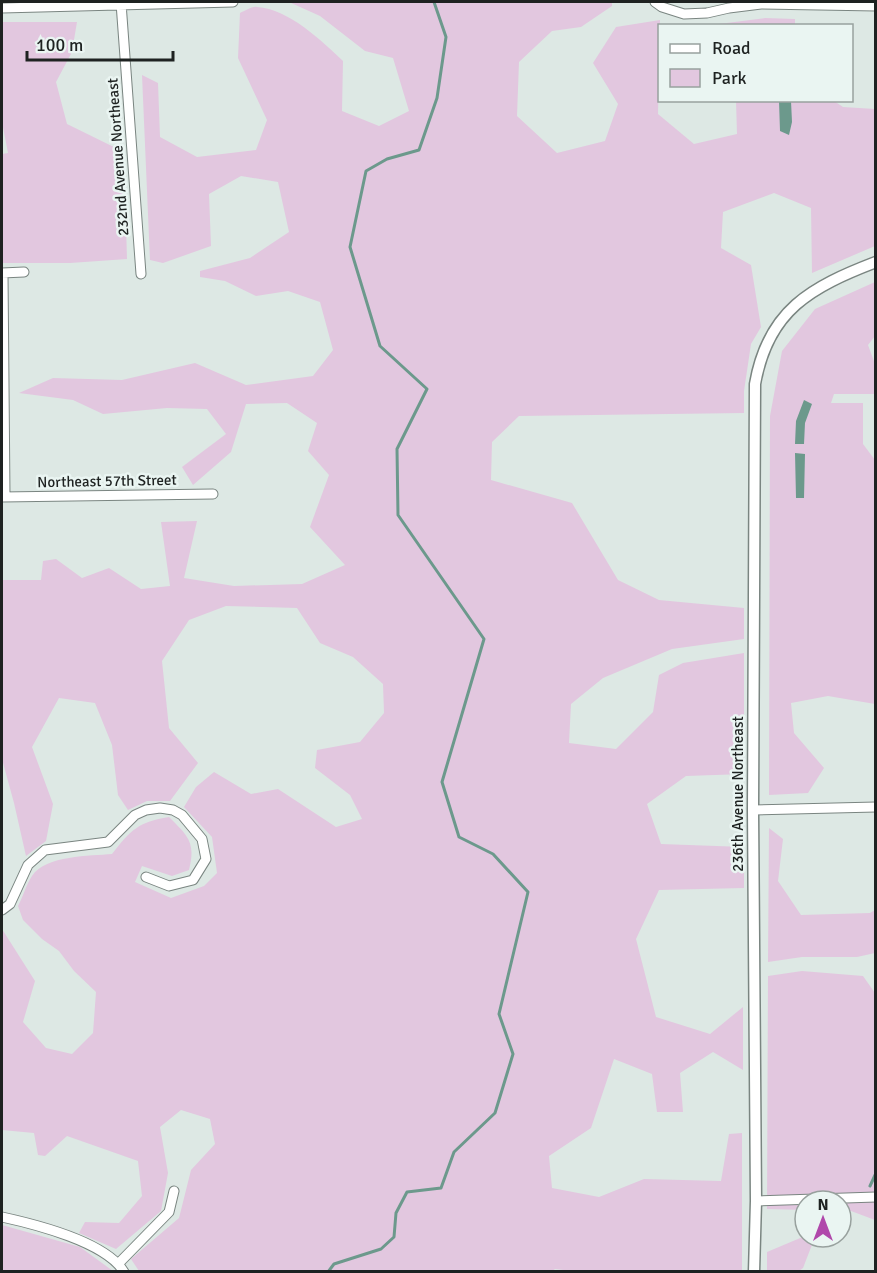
<svg xmlns="http://www.w3.org/2000/svg" width="877" height="1273" viewBox="0 0 877 1273" font-family="Signika,sans-serif">
<rect width="100%" height="100%" fill="#dde8e4"/>
<path fill="#e2c7df" d="M289 2H612V6L581 27 552 31 519 62 517 116 557 153 605 141 618 104 593 63 616 27 660 20 658 114 694 144 737 134 736 101H834L843 107 875 109V246L812 273 811 208 774 193 723 212 721 248 751 265 761 327 751 344 744 391V413L519 416 492 442 491 480 572 503 618 580 659 600 744 608V639L672 649 603 678 571 704 569 743 616 749 653 712 659 675 683 663 744 653V774L686 776 647 804 661 844 744 847V888L659 890 636 939 656 1017 710 1034 743 1007V1070L713 1052 680 1073 683 1112H657L652 1074 614 1059 591 1128 549 1156 552 1188 599 1197 644 1179 721 1181 729 1134 742 1133V1271L580 1272 555 1269 551 1272 139 1271 131 1259 179 1218 191 1170 215 1144 210 1119 181 1110 160 1127 168 1173 161 1211 116 1249 79 1233 85 1222 119 1223 142 1196 138 1161 67 1136 45 1156 38 1155 34 1133 2 1130V929L35 981 23 1022 46 1048 72 1054 93 1033 96 992 74 971 59 951 42 939 23 920 18 906C23 897 26 885 32 876 46 855 90 856 112 854 131 830 138 822 169 817 188 836 196 842 189 870L172 876 142 866 135 882 171 898 204 886 217 873 212 837 184 807 196 787 214 772 251 794 278 789 336 827 362 819 350 795 315 768 317 750 360 742 384 713 383 684 353 657 320 643 297 608 226 606 189 620 162 661 169 728 198 763 170 801H147L128 810 118 795 112 745 95 703 59 698 32 747 53 804 46 841 26 856 14 803 2 759V580H41L43 561 56 559 82 578 109 568 141 589 170 586 161 522 197 521 184 578 234 586 302 584 345 565 310 527 329 475 308 451 317 423 287 403 246 404 231 452 193 485 182 467 226 434 207 409 167 408 103 414 73 400 19 393 53 378 122 380 195 363 246 385 313 376 333 350 320 302 288 291 256 296 225 281 200 277V271L250 258 289 232 278 182 241 176 209 194 211 246 163 263 150 260 142 75 158 83 160 137 197 157 256 150 267 120 238 58 240 13C245 11 252 6 257 7 289 9 322 41 343 61L342 111 379 126 409 111 393 58 365 51 320 16Z
M765 18 795 19V25H711Z
M2 22H77L72 52 56 82 67 124 124 152 127 259 70 263H2V154L8 153 2 122Z
M875 282V336L868 345 875 364V394H834L831 403H863V444L875 460V704L828 696 791 703 794 733 824 768 808 793 769 795 770 416 782 351 815 309Z
M769 828 783 839 778 881 801 915 870 913 875 910V953L857 957H802L768 962Z
M802 971 863 976 875 993V1220L851 1211H841V1201H805V1210L767 1209 768 976Z
M2 1225 80 1247 113 1271H2Z
M805 1236 815 1237 803 1268 799 1271H767V1252Z"/>
<path fill="#6c998c" d="M779 101H791L792 122 789 135 780 131Z
M804 400 812 404 805 423 804 444H795L796 421Z
M795 453 805 454 804 498H796Z"/>
<g fill="none" stroke-linecap="round" stroke-linejoin="round">
<path stroke="#6c998c" stroke-width="3" d="M870 1186 876 1173
M328 1272 334 1264 381 1249 394 1237 396 1213 407 1192 441 1188 454 1152 495 1113 513 1054 499 1014 528 892 493 854 459 837 442 782 484 639 398 515 397 449 427 389 380 346 350 247 366 171 387 159 419 150 437 98 446 37 434 2"/>
<defs>
<path id="minor" d="M655 2 662 7 684 14 707 13 729 8 761 4 876 6
M121 3 141 274
M2 8 233 2
M2 273 24 272
M3 273 5 497
M2 497 213 494
M753 810 876 807
M2 910 10 904 28 865 45 850 108 842 135 815 146 810 160 808 173 810 182 815 202 839 206 859 193 880 169 886 146 877
M756 1201 876 1197
M2 1217C34 1224 106 1242 124 1272
M119 1263 169 1212 174 1191"/>
<path id="tertiary" d="M754 1272 756 1201 753 810 755 384C768 310 811 287 876 262"/>
</defs>
<use href="#minor" stroke="#7a8581" stroke-width="11"/>
<use href="#tertiary" stroke="#7a8581" stroke-width="13"/>
<use href="#minor" stroke="#fff" stroke-width="9"/>
<use href="#tertiary" stroke="#fff" stroke-width="10"/>
</g>
<g text-anchor="middle" stroke-width="5" stroke-linejoin="round" paint-order="stroke">
<g font-size="15" fill="#1e2221" stroke="#eaf5f2">
<text transform="translate(118 157) rotate(-94)" y="5">232nd Avenue Northeast</text>
<text transform="translate(107 481) rotate(-1)" y="5">Northeast 57th Street</text>
<text transform="translate(738 794) rotate(-90)" y="5">236th Avenue Northeast</text>
</g>
</g>
<rect width="877" height="1273" fill="none" stroke="#1e2221" stroke-width="6"/>
<rect x="658" y="24" width="195" height="78" fill="#eaf5f2" stroke="#98a19e" stroke-width="1.5"/>
<rect x="670" y="44" width="30" height="9" fill="#ffffff" stroke="#98a19e" stroke-width="1.5"/>
<text x="712" y="54" font-size="18" fill="#1e2221">Road</text>
<rect x="670" y="69" width="30" height="18" fill="#e2c7df" stroke="#98a19e" stroke-width="1.5"/>
<text x="712" y="84" font-size="18" fill="#1e2221">Park</text>
<g transform="translate(823 1219)"><circle r="28" fill="#eaf5f2" stroke="#98a19e" stroke-width="1.5"/>
<path d="M0-4.5L10 22L0 15L-10 22Z" fill="#b048ab"/>
<text y="-9" font-size="16" font-weight="bold" text-anchor="middle" fill="#1e2221">N</text>
</g>
<path d="M27 51v9h146v-9" fill="none" stroke="#1e2221" stroke-width="3"/>
<text x="36" y="51" font-size="18" fill="#1e2221" stroke="#eaf5f2" stroke-width="4.5" paint-order="stroke">100 m</text>
</svg>
